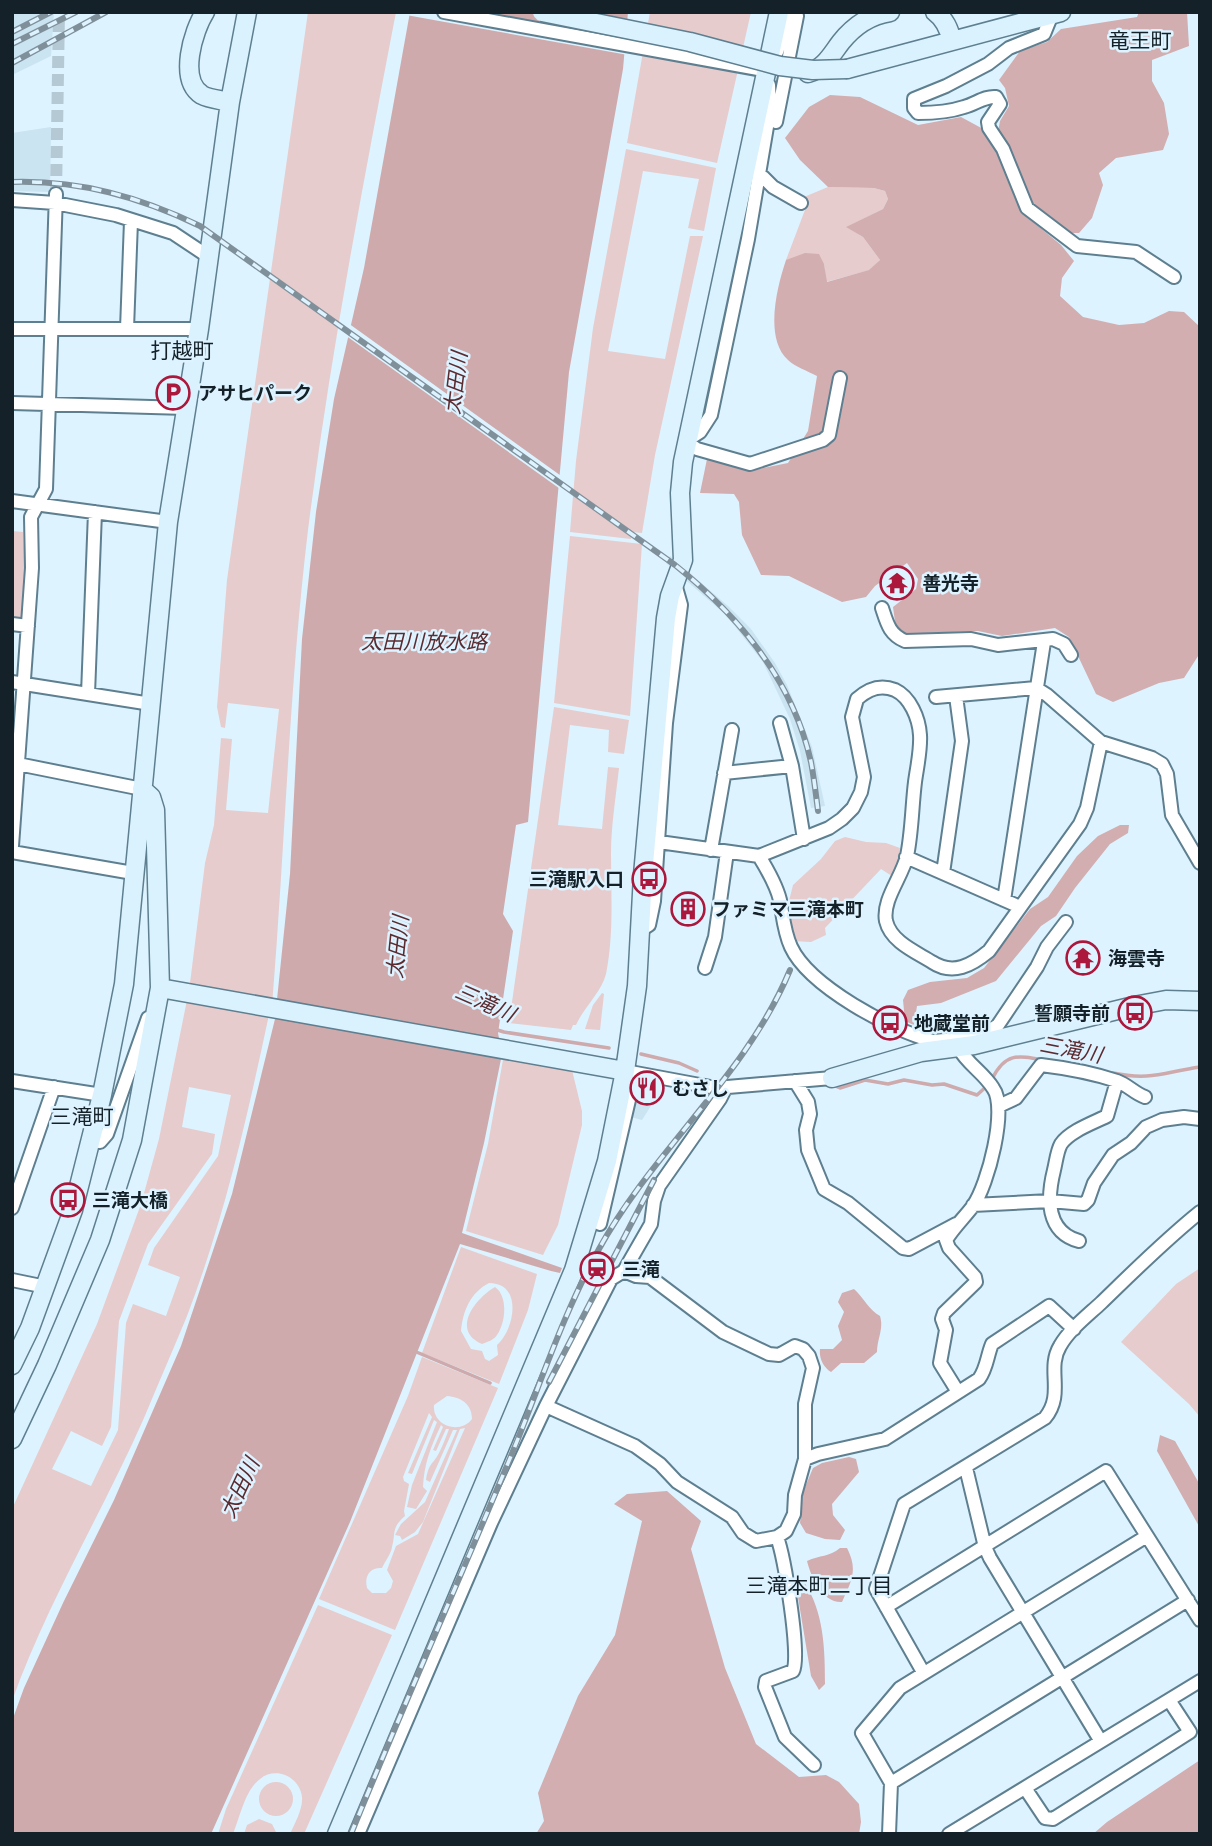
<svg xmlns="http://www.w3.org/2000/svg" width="1212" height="1846" viewBox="0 0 1212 1846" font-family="'Noto Sans','Noto Sans JP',sans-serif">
<rect width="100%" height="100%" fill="#ddf3ff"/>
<path fill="#cae4f2" d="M12 12H54L51 56 12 75Z
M51 127 50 192 12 191V133Z
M670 556 728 606 751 629 775 663 787 685 812 747 825 806 811 808 800 751 790 719 763 662 726 615 666 563Z
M639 1080 666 1084 658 1101H654L642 1120 631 1117 637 1082Z"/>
<path fill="#e6cccd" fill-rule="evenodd" d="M308 12H396C363 184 330 356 308 530 289 688 285 847 272 1006L189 991 205 863 214 825 221 738 232 739 226 810 268 813 279 709 228 703 225 728 221 727 217 707 227 580Z
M650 12H751L717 163 627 143Z
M626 149 716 168 704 231 688 228 699 179 643 171 608 351 665 359 690 236H703L655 455 642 533 632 532 631 539 570 532 576 461 593 328Z
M828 187 874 188 885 191 888 199 883 209 847 227 863 237 880 260 870 270 826 282 824 264 786 260 808 202 804 197Z
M12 531 23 532 25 567 22 617 16 621H12Z
M570 536 642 544 630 716 554 703Z
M554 707 629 720 624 754 608 752 609 730 570 725 558 825 602 829 608 767 619 768C616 796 611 826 611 854 611 894 614 934 606 974 601 993 584 1007 576 1025H573L571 1030 509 1023Z
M845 837 866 842 886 843 900 848 895 878 881 869 825 928 826 935 811 942 793 941 787 909 793 885 821 859 835 841Z
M602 993 604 994 600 1030 585 1029 593 1005Z
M188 995 270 1010C248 1113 225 1217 187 1316 173 1350 158 1384 144 1418 102 1513 47 1603 12 1701V1509L97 1324 141 1204 159 1139ZM189 1087 231 1095 218 1156 154 1248 148 1265 180 1277 166 1316 133 1304 126 1323 118 1430 91 1486 52 1469 71 1431 102 1446 111 1427 119 1321 148 1244 212 1154 215 1134 182 1127Z
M506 1043 571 1066 582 1111V1125L558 1225 543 1255 466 1231 488 1144Z
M461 1247 537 1274 528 1310 499 1384 422 1353ZM489 1283C523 1283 515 1329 497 1345L498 1355 489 1361 485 1359 482 1351 471 1349 461 1331C463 1311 470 1293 489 1283Z
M1200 1268V1417L1189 1404 1121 1342 1176 1284Z
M495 1287C508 1296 506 1322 497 1335 494 1340 487 1342 482 1344 450 1330 476 1298 495 1287Z
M422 1357 498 1388 395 1630 319 1599 408 1396ZM447 1396C461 1397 472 1404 472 1419 460 1435 432 1426 434 1405ZM429 1413 432 1417 408 1473 412 1474 434 1420 437 1422 412 1485 407 1507 416 1509 427 1491 423 1487C424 1464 431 1446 441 1425L443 1427 433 1450 436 1451 446 1429H449C446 1437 443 1445 439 1453 432 1466 429 1462 426 1480L430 1482 453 1430H457L425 1502 401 1524 395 1535 400 1536 402 1540 415 1532 423 1522 460 1429 465 1428 418 1534 396 1546 387 1570 393 1581 391 1588 386 1593H372L367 1588C364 1576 370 1567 382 1568 385 1561 391 1554 392 1547 396 1532 391 1528 405 1516L404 1511 409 1484 404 1481 403 1477Z
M318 1605 392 1635 304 1834H290C295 1823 303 1809 302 1797 300 1777 276 1766 260 1779 245 1790 240 1817 233 1834H218L226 1809Z
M259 1799a17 17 0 1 1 34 0a17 17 0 1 1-34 0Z
M259 1819 272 1824 277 1834H244L247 1825Z"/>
<path fill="#d2aeb0" d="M1139 12H1187L1189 46 1152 60V81L1164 103 1169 134 1163 150 1116 158 1099 173 1103 185 1092 218 1079 233H1063L1035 208 998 132 1000 121 1009 106 1005 88 999 80 1020 51 1047 42 1061 29 1137 17Z
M830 95 860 97 918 125 961 117 985 130 999 153 1014 196 1026 216 1061 245 1074 261 1062 278 1060 296 1083 317 1119 325 1144 323 1169 311 1184 312 1200 327V653L1184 678 1159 683 1113 702 1096 694 1069 637 1055 628 1002 636 978 631 903 634 896 629 893 607 916 589 918 579 907 563 875 586 866 597 842 602 789 576 761 575 742 535 739 502 734 494 700 493 707 459 758 469 788 463 808 431 817 376C808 371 795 367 788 360 764 338 777 287 786 260L805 253 819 254 824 264 827 282 869 270 880 260 863 237 846 227 883 209 888 199 885 191 874 188 828 187 800 160 785 138 809 107Z
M1120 825H1129L1128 833 1110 844 1075 888 1056 916 1041 926 996 981 941 1003 917 1006 914 1025 905 1021 903 1000 908 990 930 982 967 978 984 968 1030 909 1048 897 1077 856 1098 836Z
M854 1289C864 1298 869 1310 880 1316 884 1329 877 1339 877 1352L864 1363H841L831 1372C823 1367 819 1358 820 1349H833L842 1340 838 1326 844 1312 838 1302 842 1293Z
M1160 1435 1175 1441 1200 1485V1528L1157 1451Z
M849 1457 856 1459 859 1472 832 1504 833 1515 845 1530 840 1540 825 1539 806 1533 800 1523 803 1492 813 1468 822 1463Z
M667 1491 701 1521 691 1549 725 1668 756 1744 799 1777 826 1775 839 1782 859 1804 861 1822 859 1834H536L544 1821 538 1793 578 1696 615 1635 642 1521 614 1504 627 1494Z
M840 1548H847C858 1570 852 1580 842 1602 822 1603 811 1577 807 1561 820 1555 829 1557 840 1548Z
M804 1582C824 1612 825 1649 825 1684L819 1690 811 1676 796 1585Z
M1200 1760V1834H1093L1107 1822Z"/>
<path fill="#ceaaac" d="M410 12H628L623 69 569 372 528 822 516 825 503 914 513 931 498 1033 502 1054 484 1143 462 1233 562 1268 560 1273 551 1271 460 1244 350 1522 211 1834H12V1721L24 1688 63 1603 114 1500 181 1346 232 1194 275 1019 290 874 302 639 316 512 334 399 364 268Z"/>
<path fill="#ddf3ff" d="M406 12H485L629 41 628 55 406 15Z
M348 323 564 478 563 491 345 335Z"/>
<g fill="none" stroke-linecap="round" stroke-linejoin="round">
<path stroke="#ceaaac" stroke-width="3.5" d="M494 1029 504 1032 609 1048
M641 1054 679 1063 697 1071
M1113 1073C1151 1081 1164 1072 1200 1067
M992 1079C1005 1053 1017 1055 1043 1060
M740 1080 781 1077
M833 1085 840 1088 865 1080 888 1084 904 1080 932 1085 944 1084 977 1095 988 1085
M414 1351 490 1383"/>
<path stroke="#b5c9d4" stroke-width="12" stroke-dasharray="12 6" stroke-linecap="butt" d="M56 194 59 12"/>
<defs>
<path id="street" d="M444 12 768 71
M1053 12 1044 34 1009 48 988 64 946 86 914 99V108L918 113C934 113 949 112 964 107 976 104 984 96 996 97L1000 104 988 122 989 128 1003 149 1027 208 1077 246 1136 252 1174 277
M777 52 791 12
M769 85 770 109 748 239 711 415 700 432 686 441 697 449 750 464 823 440 829 435 840 378
M776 122 797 16
M763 177 773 187 801 203
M12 200 55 203 116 215 173 233 209 257
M12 329H199
M127 329 131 221
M12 403 186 408
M12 501 168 522
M882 608C887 623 889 634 905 641L971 639 998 645 1053 639 1064 644 1071 655
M12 624 28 626
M12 682 151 704
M88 694 95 512
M936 697 1036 688 1047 695 1101 742 1152 758 1162 764 1167 774 1172 815 1200 863
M780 723 792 766
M13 763 142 789
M724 773 792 766 804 839
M659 842 759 856 829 828 842 819 853 808 861 792 864 777 852 717 857 699C868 689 880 684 895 690 910 697 919 718 920 735 921 750 917 767 915 782 912 806 912 832 907 856 902 877 882 900 886 921 891 942 916 952 932 962 953 976 972 965 989 951L1080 824 1087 808 1101 742
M12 846 32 568 31 517 46 489 56 194
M711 850 732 730
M12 852 133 873
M759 856C767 869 776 884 780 900 783 916 784 932 791 947 809 986 892 1031 933 1041L935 1050
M906 857 1020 907
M943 873 962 741 956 696
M1004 900 1044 642
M641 930 649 925 654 901 666 723 681 605 675 584
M705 968 715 937 727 852
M933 1041C955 1039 980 1039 998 1025L1037 967 1047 947 1066 922
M958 1047C967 1064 983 1072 993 1088 1008 1108 988 1185 973 1206 964 1218 954 1227 946 1240L949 1248 975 1277 976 1282 944 1313 942 1319 946 1330 940 1363 958 1392
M12 1081 102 1095
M795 1081 808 1102 810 1114 806 1130 808 1150 824 1189 848 1203 903 1248 909 1249 956 1224
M1001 1105 1016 1098 1041 1065C1066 1068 1093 1073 1117 1081 1128 1085 1134 1093 1145 1097
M90 1141 100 1142 107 1134 148 1018
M973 1205 1050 1201 1084 1204 1088 1200 1094 1183 1113 1155 1131 1143 1146 1127 1162 1120 1184 1117 1200 1119
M12 1208 54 1087
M600 1224 629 1100V1087L625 1071 716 1088 832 1078
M1079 1241C1046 1232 1047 1198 1054 1170 1056 1162 1057 1151 1061 1144 1070 1131 1093 1123 1107 1116L1117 1081
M624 1271 636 1276 650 1277 723 1332 769 1354 779 1355 795 1346 803 1349 809 1356 813 1368 805 1404V1459
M12 1280 46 1287
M546 1406 635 1446 660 1464 677 1482 732 1517 743 1533 756 1541 777 1537 786 1531 794 1514 795 1495 805 1459 818 1454 885 1439 979 1379C987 1368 987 1356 992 1344L1049 1306 1074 1329
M966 1468 985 1547 990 1558 1100 1740
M777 1537C784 1556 801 1656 793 1671L766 1681 765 1687 785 1737 814 1765
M886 1607 1106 1471 1200 1620
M923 1672 876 1589 904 1504 1045 1418C1065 1394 1046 1369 1060 1346 1069 1330 1087 1316 1101 1303 1133 1272 1165 1240 1200 1212
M891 1783 1188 1600
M1025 1788 1045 1818 1053 1819 1190 1732 1169 1700
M358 1834 491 1523 546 1406 611 1279 624 1271 651 1224 654 1201 659 1186 720 1099 725 1089
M889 1834 891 1783 862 1733 900 1688 1147 1536
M949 1834 1200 1681"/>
<path id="secondary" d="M205 12C193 31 178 80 202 95 209 99 222 100 230 102
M935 12C945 19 949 29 952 41
M847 69 1061 12
M808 73C825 68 831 55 841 42 853 27 870 15 890 12
M160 988 625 1071
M832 1078 921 1052 974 1045 1134 1006 1166 1000 1200 1001
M12 1365 30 1328 73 1210 102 1095 124 984 168 522 199 329 230 102 247 12
M12 1439 47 1365 100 1240 132 1140 160 988 155 810 151 797 142 789
M337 1834 574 1270 607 1161 625 1071 637 986 643 875 666 618 670 596 683 560 680 493 683 462 779 12"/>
</defs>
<use href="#street" stroke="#5e7f90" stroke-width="16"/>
<use href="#secondary" stroke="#5e7f90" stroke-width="21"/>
<use href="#street" stroke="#fff" stroke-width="12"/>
<use href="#secondary" stroke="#daf2fd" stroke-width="18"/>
<defs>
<path id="rail" d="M12 32 51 12
M12 44 76 12
M12 63 106 12
M12 182C80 180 140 197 200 226L675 565C739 616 793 681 811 762 814 778 816 795 818 811
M549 1382 654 1180
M351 1834C401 1711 455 1590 506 1468 537 1395 560 1319 599 1249 653 1150 746 1076 790 970"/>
</defs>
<use href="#rail" stroke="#7f909a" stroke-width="6"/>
<use href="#rail" stroke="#ddf3ff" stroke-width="3.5" stroke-dasharray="10" stroke-linecap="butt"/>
<defs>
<path id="secondary-bridge" d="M542 12 690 42 780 66 813 70 847 69"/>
</defs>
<use href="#secondary-bridge" stroke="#5e7f90" stroke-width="21" stroke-linecap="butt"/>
<use href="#secondary-bridge" stroke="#daf2fd" stroke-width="18"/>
</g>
<defs>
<symbol id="parking-ring" viewBox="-11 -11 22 22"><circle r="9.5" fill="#ddf3ff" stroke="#ac173c" stroke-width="1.5"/><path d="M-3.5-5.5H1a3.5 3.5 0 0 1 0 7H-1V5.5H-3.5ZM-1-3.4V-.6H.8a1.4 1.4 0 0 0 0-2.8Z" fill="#ac173c"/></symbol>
<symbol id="temple-ring" viewBox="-11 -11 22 22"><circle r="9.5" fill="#ddf3ff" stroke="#ac173c" stroke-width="1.5"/><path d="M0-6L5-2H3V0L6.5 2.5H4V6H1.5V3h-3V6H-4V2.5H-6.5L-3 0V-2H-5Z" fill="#ac173c"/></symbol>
<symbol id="bus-ring" viewBox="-11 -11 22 22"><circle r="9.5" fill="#ddf3ff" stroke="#ac173c" stroke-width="1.5"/><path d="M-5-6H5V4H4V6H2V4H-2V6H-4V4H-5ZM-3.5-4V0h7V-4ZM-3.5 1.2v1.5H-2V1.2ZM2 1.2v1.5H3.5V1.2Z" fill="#ac173c"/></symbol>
<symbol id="building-ring" viewBox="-11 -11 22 22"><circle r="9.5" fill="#ddf3ff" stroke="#ac173c" stroke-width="1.5"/><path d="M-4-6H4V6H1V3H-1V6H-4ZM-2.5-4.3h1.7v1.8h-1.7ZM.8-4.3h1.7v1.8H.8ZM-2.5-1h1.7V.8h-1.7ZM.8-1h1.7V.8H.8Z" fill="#ac173c"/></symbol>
<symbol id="restaurant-ring" viewBox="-11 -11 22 22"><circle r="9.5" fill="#ddf3ff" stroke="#ac173c" stroke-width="1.5"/><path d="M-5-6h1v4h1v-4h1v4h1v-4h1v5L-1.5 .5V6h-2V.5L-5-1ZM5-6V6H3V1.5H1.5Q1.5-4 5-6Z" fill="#ac173c"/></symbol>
<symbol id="station-ring" viewBox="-11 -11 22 22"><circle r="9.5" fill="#ddf3ff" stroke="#ac173c" stroke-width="1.5"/><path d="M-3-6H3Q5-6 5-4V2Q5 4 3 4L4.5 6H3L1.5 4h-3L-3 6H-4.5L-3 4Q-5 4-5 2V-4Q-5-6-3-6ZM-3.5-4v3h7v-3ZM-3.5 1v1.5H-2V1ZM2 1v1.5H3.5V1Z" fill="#ac173c"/></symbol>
</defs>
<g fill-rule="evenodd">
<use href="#parking-ring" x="154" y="374" width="38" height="38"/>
<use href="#temple-ring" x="878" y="564" width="38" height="38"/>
<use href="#bus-ring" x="630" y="860" width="38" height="38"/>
<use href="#building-ring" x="669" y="890" width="38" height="38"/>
<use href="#temple-ring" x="1064" y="939" width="38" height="38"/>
<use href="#bus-ring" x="1116" y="994" width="38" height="38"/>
<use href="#bus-ring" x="871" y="1004" width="38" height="38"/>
<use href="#restaurant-ring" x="628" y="1069" width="38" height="38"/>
<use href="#bus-ring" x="49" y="1181" width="38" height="38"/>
<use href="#station-ring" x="578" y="1250" width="38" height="38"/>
</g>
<g text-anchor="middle" stroke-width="5" stroke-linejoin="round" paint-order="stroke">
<g font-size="19" font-weight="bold" fill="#142128" stroke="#ddf3ff" text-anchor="start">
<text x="198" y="400">アサヒパーク</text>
<text x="922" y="590">善光寺</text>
<text x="624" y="886" text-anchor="end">三滝駅入口</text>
<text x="712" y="916">ファミマ三滝本町</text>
<text x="1108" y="965">海雲寺</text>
<text x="1110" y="1020" text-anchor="end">誓願寺前</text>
<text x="914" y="1030">地蔵堂前</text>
<text x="672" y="1095">むさし</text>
<text x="92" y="1207">三滝大橋</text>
<text x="622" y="1276">三滝</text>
</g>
<g font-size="21" fill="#142128" stroke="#ddf3ff">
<text x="1140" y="48">竜王町</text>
<text x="182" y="358">打越町</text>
<text x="82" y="1124">三滝町</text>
<text x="819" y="1593">三滝本町二丁目</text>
</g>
<g font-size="21" font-style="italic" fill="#5c2b30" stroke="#ddf3ff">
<text transform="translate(456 383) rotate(-83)" y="7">太田川</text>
<text x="424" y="649">太田川放水路</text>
<text transform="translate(398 947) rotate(-84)" y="7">太田川</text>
<text transform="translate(485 1003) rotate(24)" y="7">三滝川</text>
<text transform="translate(1071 1050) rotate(11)" y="7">三滝川</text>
<text transform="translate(240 1488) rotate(-65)" y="7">太田川</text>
</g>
</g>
<rect width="1212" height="1846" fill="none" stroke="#142128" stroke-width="28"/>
</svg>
